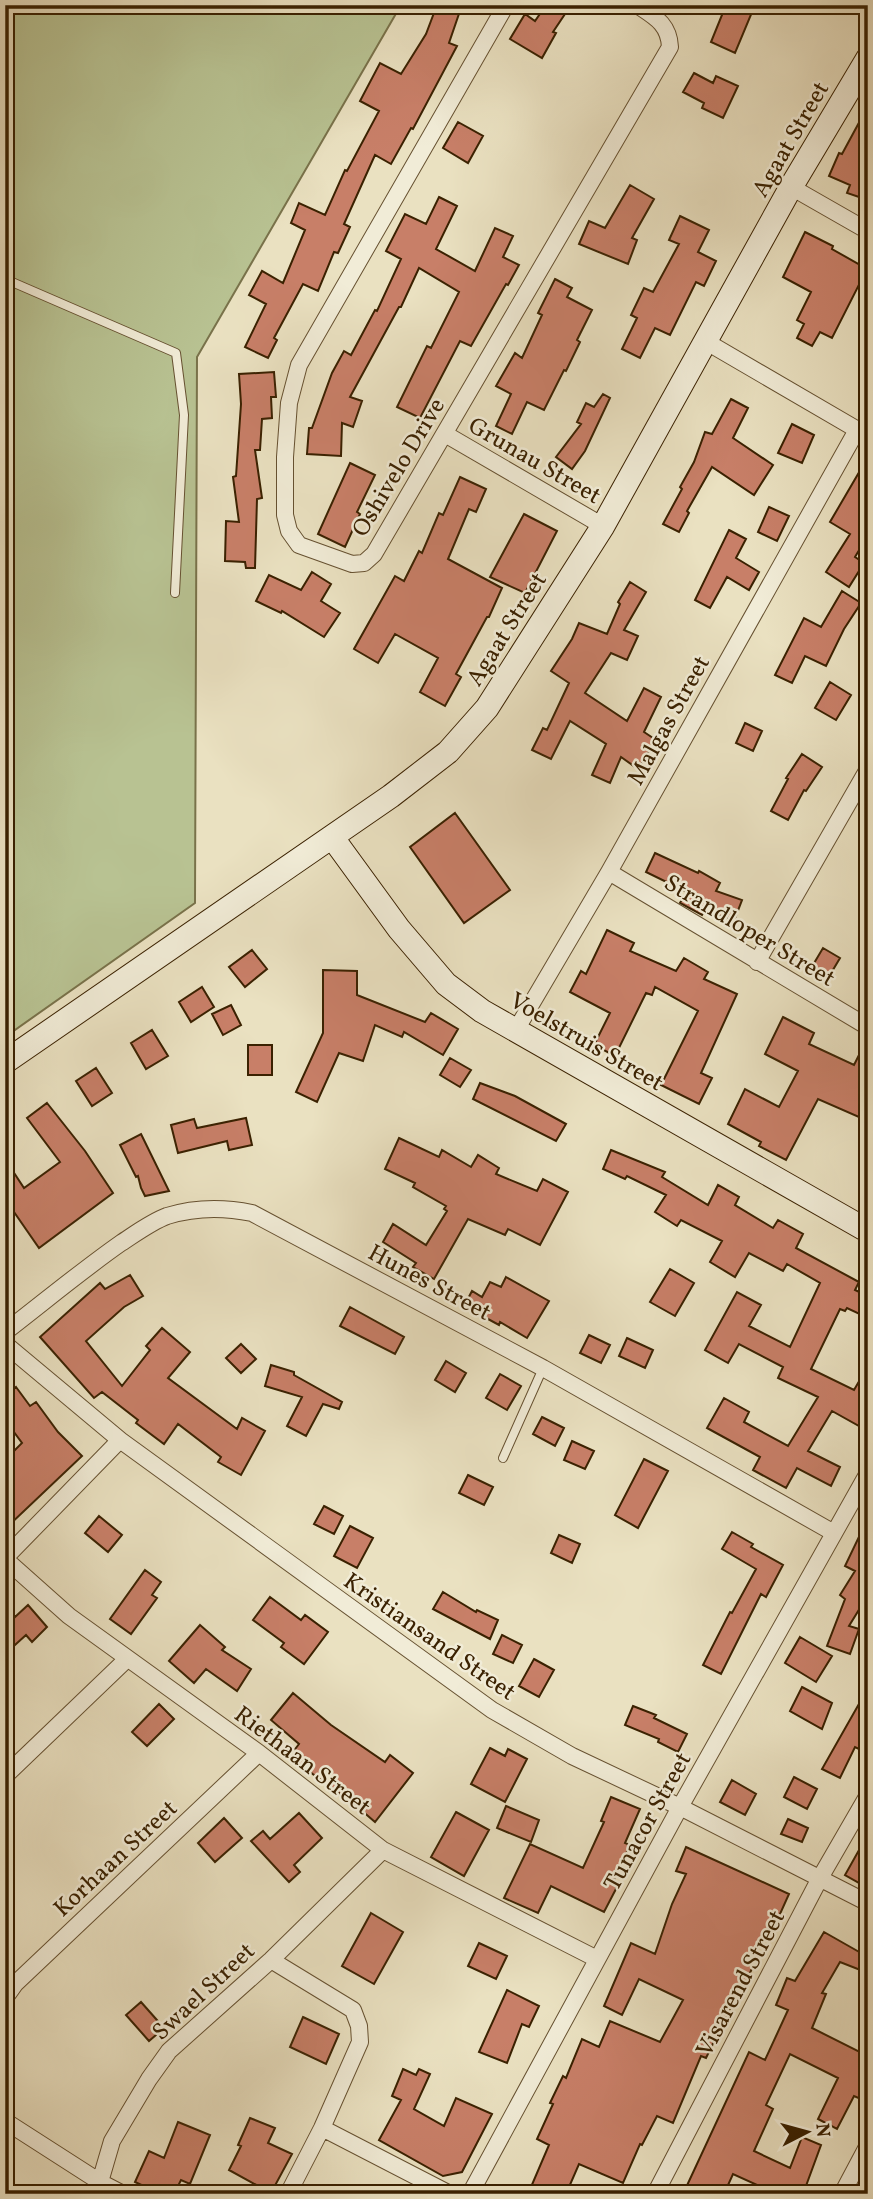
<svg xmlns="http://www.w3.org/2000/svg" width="873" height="2199" viewBox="0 0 873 2199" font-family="Vollkorn,serif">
<rect width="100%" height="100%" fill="#eae1c1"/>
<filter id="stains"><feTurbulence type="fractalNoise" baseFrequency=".00286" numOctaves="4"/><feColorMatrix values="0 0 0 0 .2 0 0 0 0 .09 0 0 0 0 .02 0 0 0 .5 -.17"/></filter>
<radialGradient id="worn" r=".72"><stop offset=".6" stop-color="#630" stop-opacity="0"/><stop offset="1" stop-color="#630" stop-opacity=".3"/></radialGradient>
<path fill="#b8c292" stroke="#79724a" stroke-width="2" d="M5 5H401L197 357 195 903 5 1037Z"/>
<path fill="#c87f68" stroke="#3a2101" stroke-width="2" d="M437 5H462L449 43 457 46 413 129 411 128 391 164 375 155 344 224 350 227 338 253 334 252 318 291 303 284 274 338 277 340 268 358 245 347 266 304 249 295 262 271 283 283 305 230 291 223 299 203 325 215 345 170 347 171 379 111 360 101 380 63 401 74 426 34Z
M546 5H571L553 32 556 33 542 58 510 39 525 14 535 21Z
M726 5H755L735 53 711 42Z
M694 73 713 83 716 76 738 86 723 118 702 108 704 103 683 92Z
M868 106V200L847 193 850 185 829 176 839 153 842 154Z
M458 122 483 136 468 163 443 148Z
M630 185 654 199 632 238 637 240 628 264 579 244 589 221 605 228Z
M439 197 457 206 436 249 475 271 495 228 513 236 503 257 519 265 508 285 506 284 471 346 460 341 420 418 397 407 427 346 431 348 459 292 419 268 401 307H399L350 397 362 401 353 427 342 423 341 456 307 454 309 428H312L332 373 344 351 351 355 375 310 377 311 401 259 386 251 405 214 426 224Z
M680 216 709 230 698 252 716 261 704 286 696 282 670 335 655 328 640 358 622 349 637 318 631 315 644 288 653 292 679 244 669 240Z
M805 232 833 246 832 249 867 269 832 338 820 332 812 346 797 338 804 324 797 320 811 292 783 277Z
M555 279 572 288 567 297 592 310 577 340 580 342 566 371 564 370 544 410 527 402 512 434 496 426 511 394 496 386 515 353 522 358 542 315 538 313Z
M274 372 276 397H271L272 418 262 419 260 450H255L262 498 257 499 255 568H246L245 562 225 561 226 521 239 522 233 477 236 476 241 404 239 374Z
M603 394 610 398 585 451 572 469 556 457 581 424 577 422 586 403 594 407Z
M731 399 748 408 733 438 773 465 754 495 712 467 687 511 689 513 679 532 663 524 682 489 680 487 694 462 705 432 712 434Z
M792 424 814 435 802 463 778 453Z
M868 457V544L864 542 855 557 864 563 849 587 826 572 850 534 830 522Z
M350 463 375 475 357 512 360 514 345 547 318 534Z
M460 477 486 489 476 512 469 509 448 559 502 588 489 617H487L456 674 461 677 445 706 420 692 438 658 395 634 378 663 354 649 395 576 404 581 419 551 422 553 439 513 443 515Z
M769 507 789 516 777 541 758 532Z
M524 514 557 531 525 593 490 577Z
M729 530 746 539 736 558 759 572 749 590 727 577 710 608 695 600Z
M312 572 331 584 321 601 340 613 324 637 282 611 281 613 256 601 269 575 301 590Z
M630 582 646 592 624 630 638 636 627 660 611 653 585 693 627 721 644 688 661 697 644 732 656 740 638 769 621 757 610 783 592 775 606 744 570 721 551 759 532 750 543 728 547 730 569 683 551 671 572 639 579 623 607 634 620 604 618 602Z
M842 591 861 603 844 629 826 666 805 656 792 683 775 675 804 618 821 627Z
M830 682 851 695 836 720 815 708Z
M745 723 762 731 753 751 736 743Z
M802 754 822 767 806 791 804 790 788 820 771 811 788 779 786 778Z
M455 813 510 890 464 923 410 847Z
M655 853 698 873 699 871 720 883 716 891 742 900 734 921 705 910 702 915 680 903 687 892 646 872Z
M607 930 634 943 630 951 676 971 684 958 708 972 704 979 737 994 701 1073 712 1078 699 1104 661 1085 698 1011 655 987 652 995 646 993 615 1056 594 1045 610 1013 570 992 581 971 586 974Z
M823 948 840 958 827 980 810 970Z
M252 950 267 969 245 987 229 967Z
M323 970 357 971V995L425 1022 431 1013 458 1029 443 1055 404 1032 402 1037 375 1025 363 1061 339 1053 317 1102 296 1092 323 1033Z
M202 987 214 1007 191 1022 179 1002Z
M231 1005 241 1025 223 1035 212 1014Z
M783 1017 814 1033 809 1044 854 1065 868 1037V1121L818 1099 786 1160 759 1146 761 1142 728 1124 745 1089 779 1107 798 1071 765 1054Z
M152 1030 168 1056 146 1069 131 1043Z
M248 1045H272V1075H248Z
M450 1058 471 1070 460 1087 440 1075Z
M96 1068 112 1093 92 1106 76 1081Z
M480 1083 515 1096 566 1124 556 1141 473 1099Z
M47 1103 85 1151 113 1193 39 1248 5 1199V1159L24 1188 60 1162 27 1118Z
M246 1118 252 1145 229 1150 227 1141 178 1153 171 1125 194 1119 197 1128Z
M141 1134 169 1191 145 1196 141 1188 138 1176 136 1177 120 1145Z
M399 1138 439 1157 442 1150 471 1167 478 1155 499 1168 496 1174 537 1191 543 1179 568 1192 540 1245 508 1229 505 1235 468 1219 434 1279 413 1267 416 1263 383 1242 393 1224 426 1245 447 1211 444 1209 446 1206 413 1187 415 1183 385 1169Z
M611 1150 665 1172 662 1177 708 1205 718 1185 739 1197 735 1205 773 1228 778 1220 803 1234 796 1248 859 1282 855 1290 868 1296V1318L847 1308 845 1311 840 1309 811 1369 854 1390 868 1366V1431L832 1411 808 1451 840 1467 831 1486 797 1468 786 1488 753 1470 760 1457 707 1428 724 1398 749 1412 744 1422 788 1446 818 1397 778 1378 783 1367 739 1344 728 1363 705 1350 737 1292 761 1305 749 1326 790 1347 820 1283 787 1264 783 1271 749 1253 735 1277 710 1262 722 1241 681 1220 677 1226 655 1212 666 1195 627 1176 625 1179 603 1169Z
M670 1269 694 1283 675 1316 650 1302Z
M130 1275 143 1296 124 1307 86 1341 122 1386 150 1350 146 1346 162 1328 190 1352 168 1378 237 1429 242 1418 265 1431 241 1475 218 1462 221 1457 178 1424 164 1444 136 1423 138 1420 102 1392 94 1398 40 1337 100 1283 105 1289Z
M506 1277 549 1301 527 1338 500 1322 499 1325 464 1306 472 1291 482 1297 490 1282 501 1287Z
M350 1307 404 1337 395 1354 340 1326Z
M589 1335 610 1345 601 1363 580 1353Z
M627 1338 653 1350 645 1368 619 1356Z
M241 1344 256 1359 241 1373 226 1358Z
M446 1361 466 1373 455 1392 435 1380Z
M271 1365 294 1372V1375L342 1402 339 1409 323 1404 306 1436 287 1426 302 1397 265 1386Z
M500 1374 521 1386 507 1410 486 1398Z
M16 1387 30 1406 36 1402 58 1432 82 1456 5 1529V1460L22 1443 5 1420V1396Z
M542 1417 564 1428 555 1446 533 1434Z
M572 1441 594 1451 585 1469 564 1460Z
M644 1459 668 1471 638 1528 615 1515Z
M468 1475 493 1487 484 1505 459 1493Z
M324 1506 343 1516 334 1534 314 1524Z
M99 1516 122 1535 108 1552 85 1533Z
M868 1518V1595L849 1626 859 1629 850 1654 827 1646 845 1599 840 1595 855 1571 845 1566Z
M350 1526 373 1538 357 1568 334 1556Z
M732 1532 753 1544 751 1547 783 1565 766 1597 761 1594 721 1674 703 1665 730 1612 732 1613 756 1569 722 1549Z
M559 1535 580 1544 572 1563 551 1553Z
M145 1570 161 1582 152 1595 157 1598 131 1634 110 1619Z
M443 1592 476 1612 477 1610 498 1620 490 1639 433 1609Z
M270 1597 301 1620 305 1615 328 1632 304 1664 281 1647 284 1643 253 1620Z
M5 1605 15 1617 28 1605 47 1627 32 1642 26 1635 5 1654Z
M200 1625 225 1647 222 1650 251 1669 237 1691 206 1669 194 1683 169 1661Z
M502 1635 522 1645 513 1663 493 1654Z
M800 1637 832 1656 816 1682 785 1663Z
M534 1659 554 1670 539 1697 519 1686Z
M802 1687 832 1703 822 1729 790 1711Z
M868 1688V1741L863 1751 855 1747 840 1778 822 1769Z
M293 1693 331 1725 385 1762 390 1755 413 1773 375 1822 353 1803 289 1757 299 1744 271 1720Z
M159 1704 174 1719 147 1746 132 1732Z
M633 1706 656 1715 654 1718 687 1734 678 1752 658 1742 659 1739 625 1725Z
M490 1748 505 1756 508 1749 527 1759 505 1802 471 1784Z
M794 1777 817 1789 807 1809 784 1797Z
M732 1780 756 1794 745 1815 720 1802Z
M611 1797 640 1809 625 1843 630 1845 613 1882 618 1885 604 1912 551 1886 538 1913 504 1898 530 1844 583 1868 604 1822 601 1821Z
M506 1806 539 1820 531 1842 497 1828Z
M456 1812 489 1830 464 1876 431 1857Z
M299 1813 322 1838 294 1865 300 1872 289 1882 251 1841 263 1831 270 1839Z
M224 1818 242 1838 215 1862 198 1843Z
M788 1819 808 1828 802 1842 781 1834Z
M868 1834V1888L845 1875Z
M686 1847 789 1894 776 1923 772 1921 749 1964 753 1966 742 1992 739 1990 706 2058 701 2056 673 2123 657 2116 642 2145 640 2144 623 2183 579 2164 566 2194H528L549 2145 537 2139 553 2104 550 2103 563 2076 566 2078 582 2039 599 2047 610 2021 660 2042 683 2000 639 1979 622 2015 604 2006 631 1943 655 1954 672 1904 686 1874 676 1871Z
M371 1913 403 1932 374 1984 342 1966Z
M824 1932 868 1957V1973L840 1962 822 1993 826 1994 812 2028 868 2056V2102L854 2096 837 2129 818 2119 838 2078 790 2054 766 2105 773 2109 754 2151 790 2168 802 2137 821 2145 803 2194H777L733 2174 724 2194H683L749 2052 765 2060 788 2010 776 2005 787 1978 795 1981Z
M479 1943 507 1956 496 1979 468 1966Z
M507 1990 539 2006 529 2027 522 2024 507 2063 479 2052Z
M141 2002 164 2028 149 2041 126 2015Z
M303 2017 339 2034 326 2064 290 2047Z
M403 2069 416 2075 419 2069 430 2074 414 2109 444 2126 456 2098 492 2114 462 2172 443 2176 379 2140 401 2100 392 2096Z
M250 2118 275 2128 268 2143 292 2154 271 2193 229 2170 241 2146 238 2145Z
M178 2122 210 2135 190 2184 181 2180 174 2194H161L135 2182 149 2151 164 2158Z"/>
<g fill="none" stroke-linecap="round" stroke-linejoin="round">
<defs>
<path id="lane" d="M5 279 176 353 184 415 175 593
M503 1458 543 1368"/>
<path id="street" d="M506 5 299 365 289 403 285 457V515L289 531 299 545 352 564 364 563 374 554 670 47C669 24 655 17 637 5
M791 187 868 231
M705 341 868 436
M445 434 603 526
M609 872 868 1027
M757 962 868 769
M516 1030 609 872 857 430
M5 1332C44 1302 81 1271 121 1243 135 1234 151 1222 167 1216 196 1207 223 1207 252 1213L543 1368 834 1533
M5 1344 120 1440 492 1710 572 1756 680 1807 868 1903
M5 1558 120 1440
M5 1559 69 1616 259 1753 383 1850 597 1959
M5 1776 127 1659
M271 1960 353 2010 359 2026 360 2042 322 2128 288 2194
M5 1998 15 1984 259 1753
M5 2121 100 2182 123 2194
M322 2128 450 2194
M93 2194 100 2182 112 2141 149 2079 169 2051 271 1960 383 1850
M470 2194 680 1807 868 1473
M655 2194 820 1878 868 1795
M842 2194 868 2145"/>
<path id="secondary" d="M332 837 399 929 446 984 482 1011 868 1231
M5 1062 391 796 448 752 487 708 603 526 791 187 868 58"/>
</defs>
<use href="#lane" stroke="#665131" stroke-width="10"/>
<use href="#street" stroke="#665131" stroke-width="18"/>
<use href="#secondary" stroke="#3a2101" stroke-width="25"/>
<use href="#lane" stroke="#f1ecd7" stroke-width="8"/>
<use href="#street" stroke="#f1ecd7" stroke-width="16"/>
<use href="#secondary" stroke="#f1ecd7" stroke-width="23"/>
</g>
<g text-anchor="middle" stroke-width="5" stroke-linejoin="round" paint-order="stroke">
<g font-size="24" fill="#3a2101" stroke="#f1ecd7">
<text transform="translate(790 139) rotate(-60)" y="8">Agaat Street</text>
<text transform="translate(535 460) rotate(30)" y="8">Grunau Street</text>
<text transform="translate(398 467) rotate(-59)" y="8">Oshivelo Drive</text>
<text transform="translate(506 629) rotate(-58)" y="8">Agaat Street</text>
<text transform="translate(668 720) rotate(-61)" y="8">Malgas Street</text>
<text transform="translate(750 930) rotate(31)" y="8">Strandloper Street</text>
<text transform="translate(587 1041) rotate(30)" y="8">Voelstruis Street</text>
<text transform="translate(430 1282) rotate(28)" y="8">Hunes Street</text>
<text transform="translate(430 1636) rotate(35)" y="8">Kristiansand Street</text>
<text transform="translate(303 1760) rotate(37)" y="8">Riethaan Street</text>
<text transform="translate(647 1821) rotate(-61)" y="8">Tunacor Street</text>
<text transform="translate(115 1858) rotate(-43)" y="8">Korhaan Street</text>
<text transform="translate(740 1983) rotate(-62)" y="8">Visarend Street</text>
<text transform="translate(203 1991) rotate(-43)" y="8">Swael Street</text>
</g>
</g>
<rect width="873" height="2199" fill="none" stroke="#eae1c1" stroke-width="28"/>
<rect x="7" y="7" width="859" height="2185" fill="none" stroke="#3a2101" stroke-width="3.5"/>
<rect x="14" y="14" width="845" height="2171" fill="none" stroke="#3a2101" stroke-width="2"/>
<g transform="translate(807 2132) rotate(84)" stroke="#f1ecd7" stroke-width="5" paint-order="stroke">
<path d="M0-5L12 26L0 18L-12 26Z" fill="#3a2101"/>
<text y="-10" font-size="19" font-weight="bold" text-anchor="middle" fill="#3a2101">N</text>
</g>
<rect width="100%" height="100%" filter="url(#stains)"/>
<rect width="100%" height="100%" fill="url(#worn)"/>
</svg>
